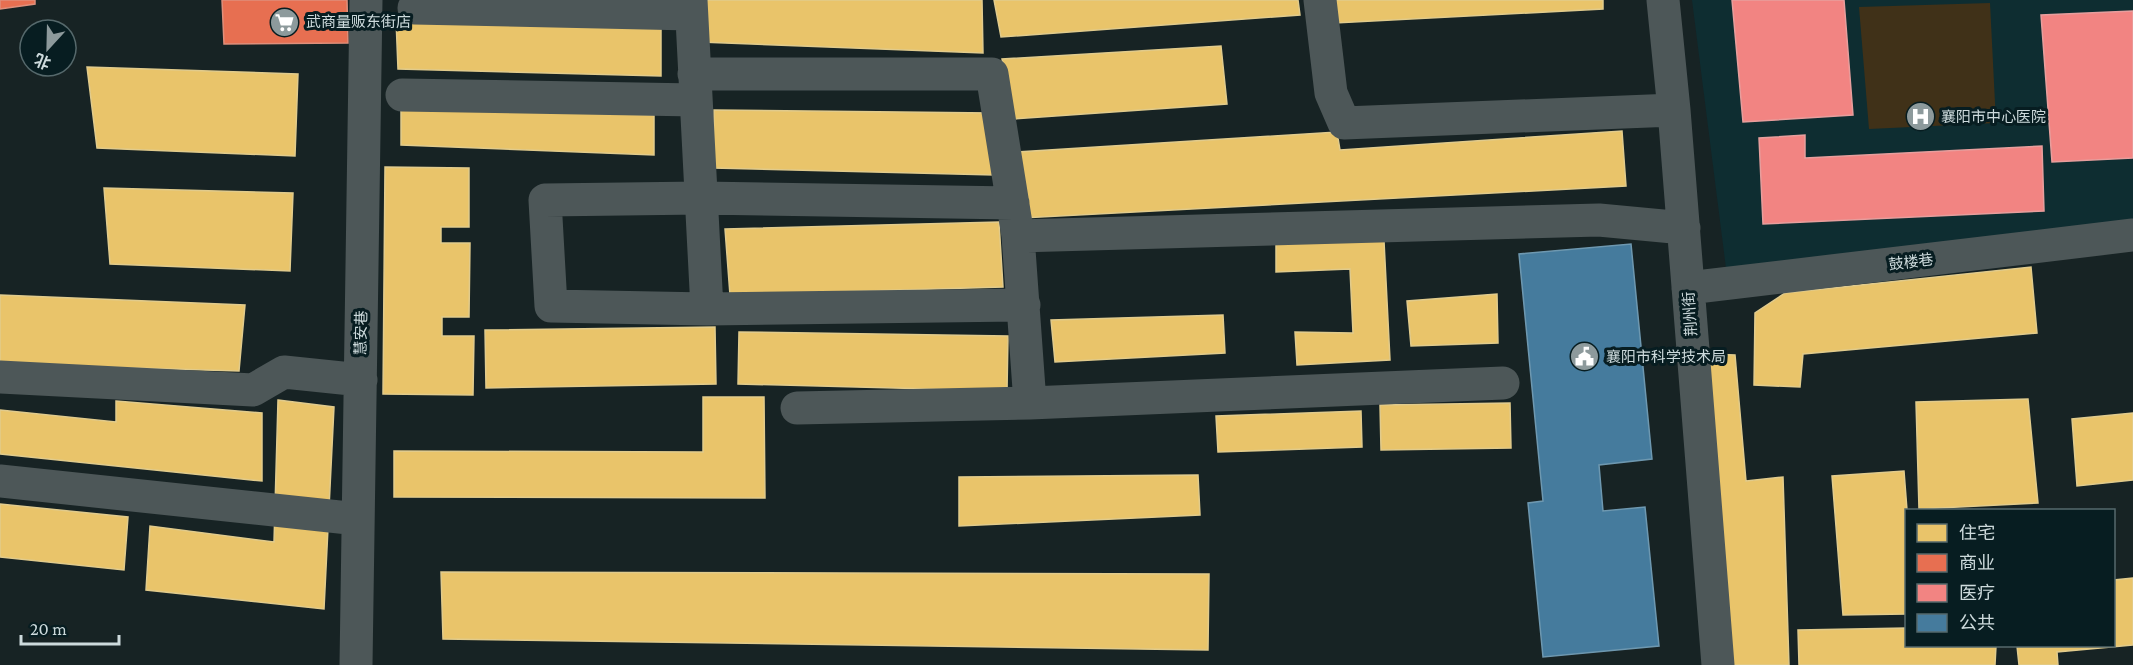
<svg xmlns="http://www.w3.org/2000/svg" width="2133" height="665" viewBox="0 0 2133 665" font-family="'Crimson Pro','Noto Sans SC',serif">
<rect width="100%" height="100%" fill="#172324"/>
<path fill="#0e2d31" d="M1692 0H2133V235L1728 284Z"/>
<path fill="#403118" d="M1990 3 1996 123 1869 129 1859 7Z"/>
<path fill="#e9c46a" stroke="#e1cb8c" stroke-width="1.5" d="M699 0H982L983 53 700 42Z
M994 0H1298L1300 15 1001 37Z
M1333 0H1603V9L1335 23Z
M396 19 661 24V76L398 69Z
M1221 46 1227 104 1013 119 1002 59Z
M87 67 298 74 295 156 97 148Z
M401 107 654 115V155L401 145Z
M714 110 992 113 994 175 713 168Z
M1622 131 1626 186 1022 218 1017 152 1337 132 1340 150Z
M385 167 469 168V227H441V243H470L469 317H442V336H474L473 395 383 394Z
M104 188 293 193 290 271 110 264Z
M999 222 1003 287 730 295 725 229Z
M1276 241H1384L1390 360 1297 365 1295 332 1353 333 1350 269 1276 272Z
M2031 267 2037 333 1803 354 1800 387 1754 385 1755 313 1785 293Z
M1497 294 1498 343 1411 346 1407 301Z
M0 295 245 305 239 371 0 364Z
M1223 315 1225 353 1055 362 1051 320Z
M715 327 716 384 486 388 485 330Z
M739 332 1008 336 1007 391 738 384Z
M1707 354 1735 355 1746 481 1783 477 1789 665H1731Z
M703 397H764L765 498 394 497V451L703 452Z
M2028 399 2038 503 1919 509 1916 402Z
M278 400 334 407 324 609 146 590 150 526 274 542Z
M116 401 262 413V481L0 454V410L116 422Z
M1510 403 1511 448 1381 450 1380 405Z
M1361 411 1362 447 1218 452 1216 416Z
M2133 413V480L2077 486 2072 419Z
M1904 471 1907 510 1906 614 1843 615 1832 476Z
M1198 475 1200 515 959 526V477Z
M0 504 128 517 124 570 0 557Z
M441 572 1209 574 1208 650 443 639Z
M2133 578V645L2057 652 2058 665H2019L2017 646H2114V580Z
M1906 628V646H1996L1995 665H1799L1798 630Z"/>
<path fill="#e76f51" stroke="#df8f7b" stroke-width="1.5" d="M0 0H35V4L0 9Z
M222 0H347L348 43 224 44Z"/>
<path fill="#f28482" stroke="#e79e9d" stroke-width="1.5" d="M1732 0H1844L1853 115 1743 122Z
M2133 11V158L2052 162 2041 15Z
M1805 135V158L2042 146 2044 211 1763 224 1759 138Z"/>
<path fill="#457b9d" stroke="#6e98b0" stroke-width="1.5" d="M1631 244 1652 459 1599 465 1603 511 1645 507 1659 646 1543 657 1528 503 1543 501 1519 254Z"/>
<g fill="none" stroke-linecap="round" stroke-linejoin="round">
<path stroke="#4d5758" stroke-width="33" d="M691 0 707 309 551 306 545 200 701 198 1013 203
M1320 0 1331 93 1344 123 1674 110
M1663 0 1674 110 1718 665
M414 8 691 14
M694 74H992L1018 236 1030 403
M402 95 696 100
M1018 236 1599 220 1684 228
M1688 288 2133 235
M707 309 1024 305
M0 377 253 390 284 372 361 380
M797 408 1030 403 1503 383
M0 481 358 519
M356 665 366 0"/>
</g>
<defs>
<symbol id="supermarket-disc" viewBox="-11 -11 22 22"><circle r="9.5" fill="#8d9a9c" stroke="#071d21"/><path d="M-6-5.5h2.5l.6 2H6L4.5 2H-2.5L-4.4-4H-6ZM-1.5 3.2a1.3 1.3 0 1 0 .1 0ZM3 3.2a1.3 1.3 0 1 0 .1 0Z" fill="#fff"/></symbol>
<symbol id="hospital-disc" viewBox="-11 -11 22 22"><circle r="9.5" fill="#8d9a9c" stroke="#071d21"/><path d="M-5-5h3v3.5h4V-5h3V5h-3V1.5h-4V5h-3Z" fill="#fff"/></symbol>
<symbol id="civic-disc" viewBox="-11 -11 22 22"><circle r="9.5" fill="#8d9a9c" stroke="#071d21"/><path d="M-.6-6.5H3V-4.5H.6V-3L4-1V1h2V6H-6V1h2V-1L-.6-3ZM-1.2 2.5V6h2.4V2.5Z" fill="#fff"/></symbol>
</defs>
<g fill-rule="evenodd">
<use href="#supermarket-disc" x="268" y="6" width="33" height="33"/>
<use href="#hospital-disc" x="1904" y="100" width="33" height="33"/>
<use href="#civic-disc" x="1568" y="340" width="33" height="33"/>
</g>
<g text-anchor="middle" stroke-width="6" stroke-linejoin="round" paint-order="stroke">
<g font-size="15" fill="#cddadc" stroke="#071d21" text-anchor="start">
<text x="306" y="27">武商量贩东街店</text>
<text x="1941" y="122">襄阳市中心医院</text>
<text x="1606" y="362">襄阳市科学技术局</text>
</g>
<g font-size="15" fill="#cddadc" stroke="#071d21">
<text transform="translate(1911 262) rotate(-7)" y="5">鼓楼巷</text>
<text transform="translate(1690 314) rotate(-94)" y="5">荆州街</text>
<text transform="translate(361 333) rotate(-89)" y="5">慧安巷</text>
</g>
</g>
<rect x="1905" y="509" width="210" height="138" fill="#071d21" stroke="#56696c" stroke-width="1.5"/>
<rect x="1917" y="524" width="30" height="18" fill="#e9c46a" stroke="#56696c" stroke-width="1.5"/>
<text x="1959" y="539" font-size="18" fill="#cddadc">住宅</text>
<rect x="1917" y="554" width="30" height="18" fill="#e76f51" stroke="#56696c" stroke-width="1.5"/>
<text x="1959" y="569" font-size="18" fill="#cddadc">商业</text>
<rect x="1917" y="584" width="30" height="18" fill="#f28482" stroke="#56696c" stroke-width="1.5"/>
<text x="1959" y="599" font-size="18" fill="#cddadc">医疗</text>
<rect x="1917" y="614" width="30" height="18" fill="#457b9d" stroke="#56696c" stroke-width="1.5"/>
<text x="1959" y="629" font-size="18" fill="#cddadc">公共</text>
<g transform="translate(48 48) rotate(202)"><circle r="28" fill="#071d21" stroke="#56696c" stroke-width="1.5"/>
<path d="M0-4.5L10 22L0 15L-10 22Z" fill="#8d9a9c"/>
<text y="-9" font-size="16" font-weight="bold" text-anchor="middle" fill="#cddadc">北</text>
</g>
<path d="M21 635v9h98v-9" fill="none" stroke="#cddadc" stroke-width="3"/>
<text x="30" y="635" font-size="18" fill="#cddadc" stroke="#071d21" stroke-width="4.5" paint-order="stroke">20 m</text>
</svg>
